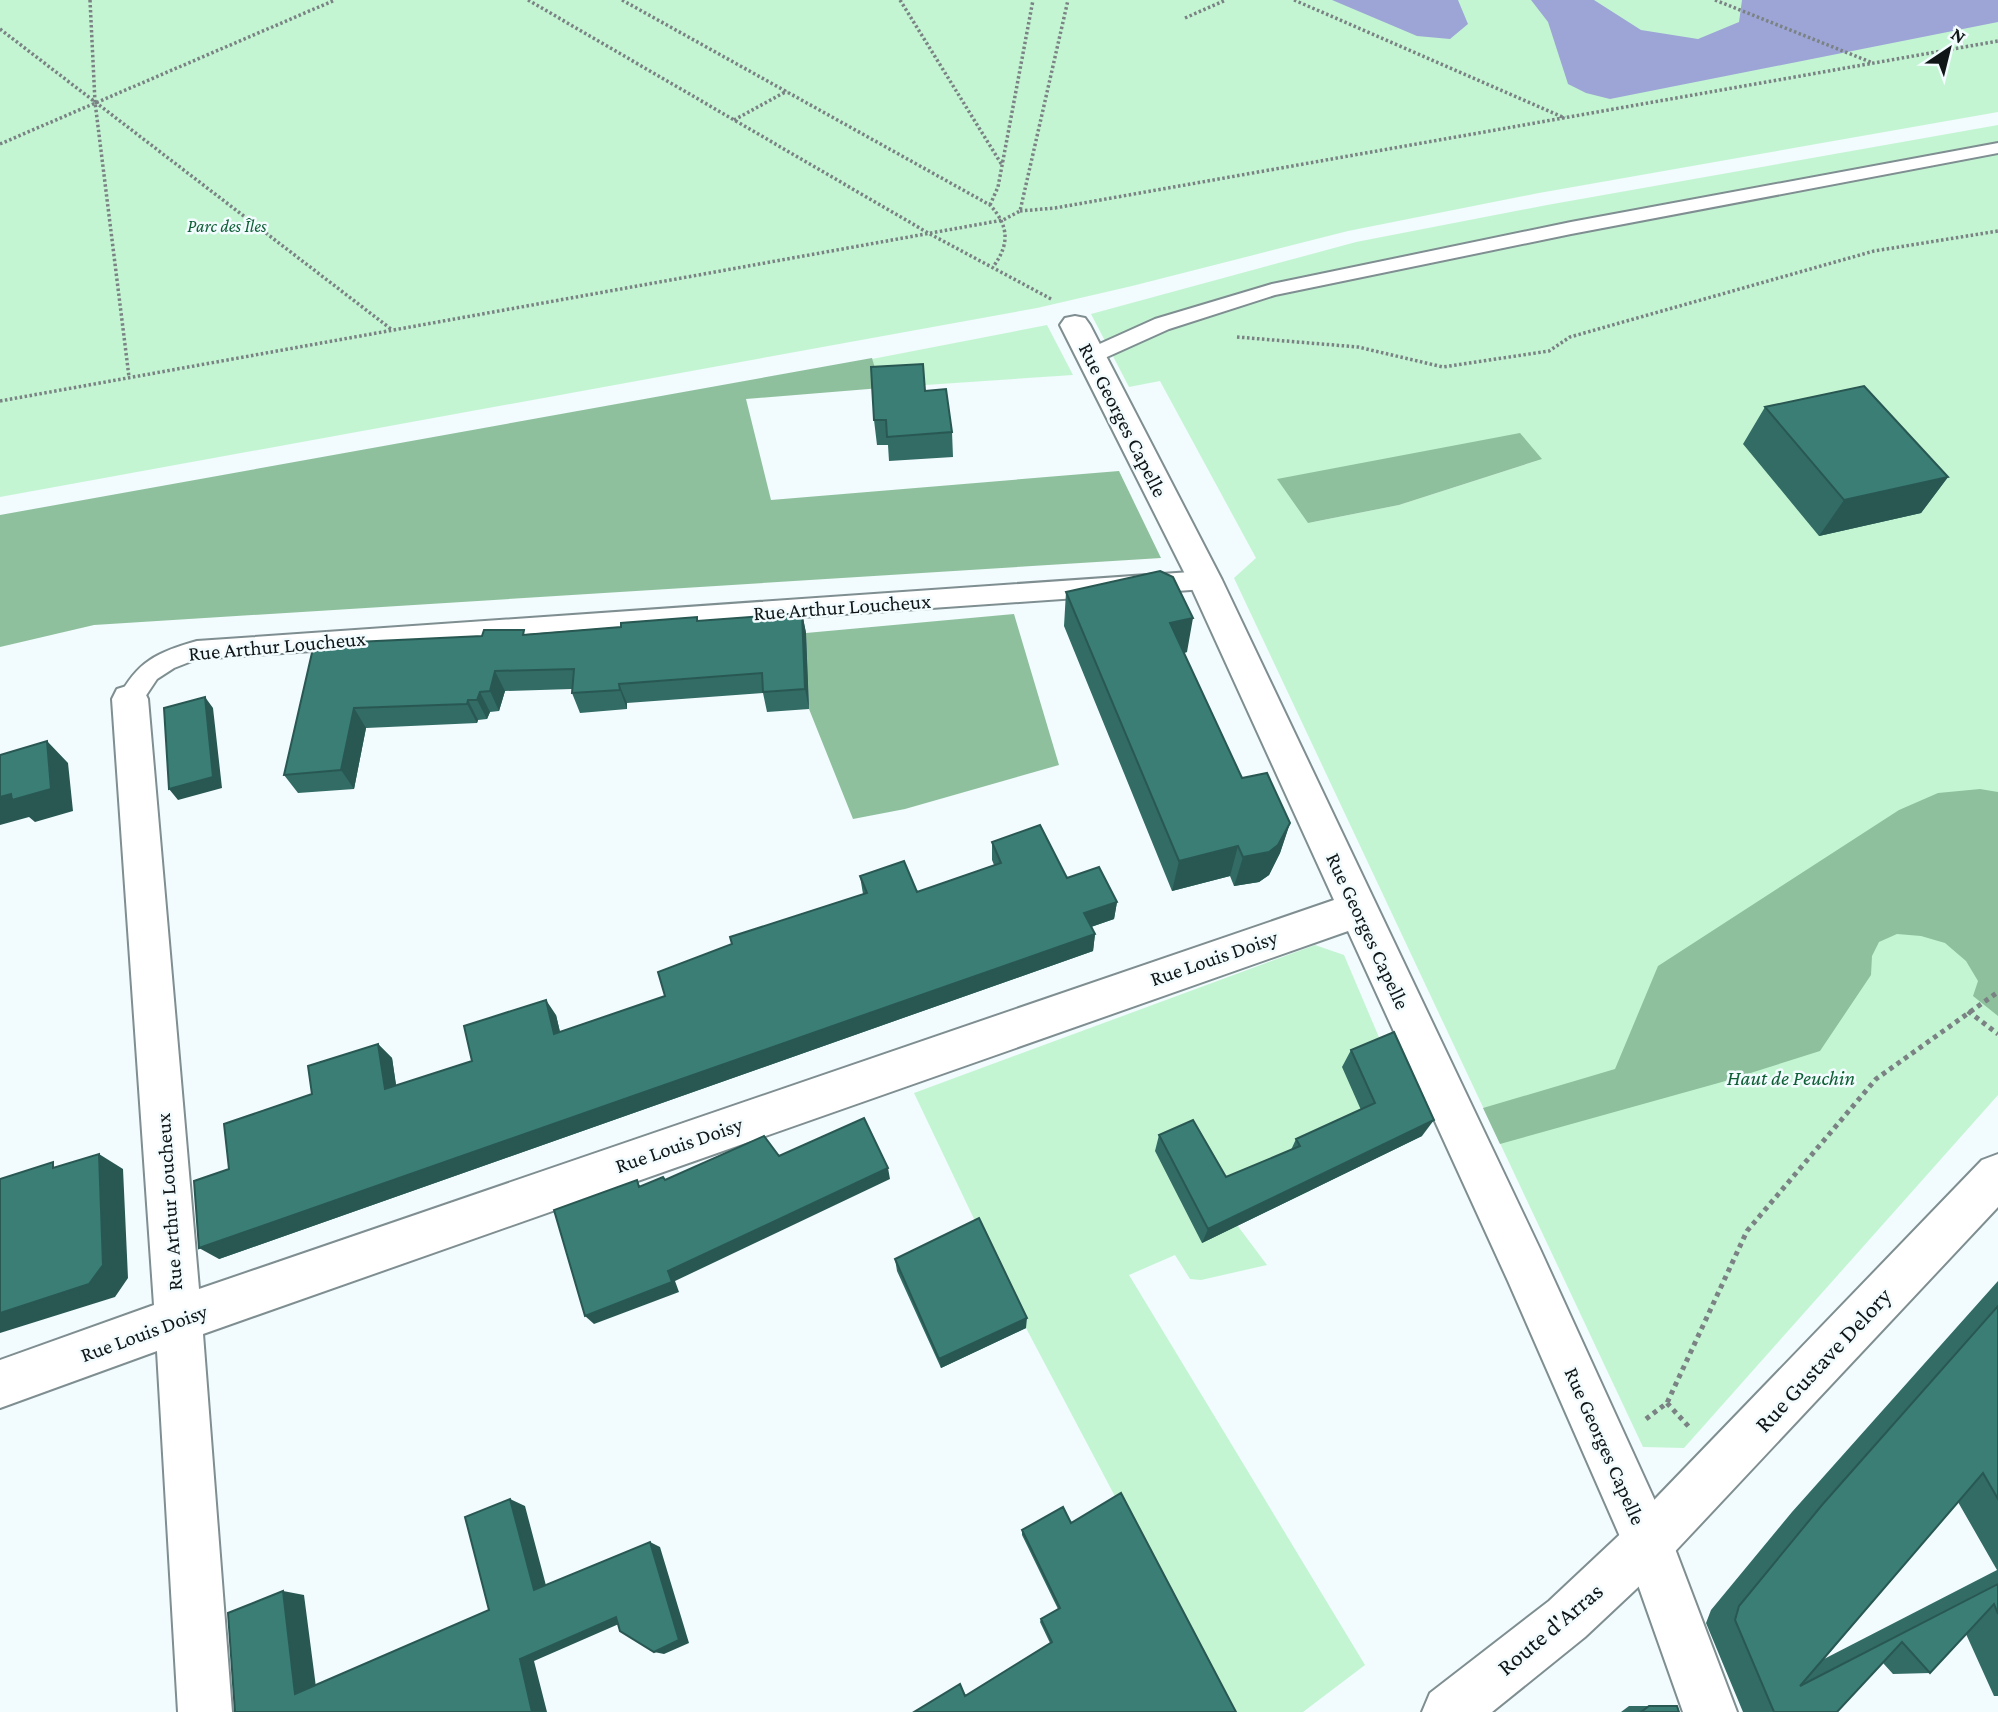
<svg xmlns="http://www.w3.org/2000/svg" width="1998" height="1712" viewBox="0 0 1998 1712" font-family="'Crimson Pro',serif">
<rect width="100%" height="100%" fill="#f2fbfe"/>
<path fill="#c4f5d3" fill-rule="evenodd" d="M0 0H1998V112L1539 193 1348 231 1132 286 1037 308 0 497Z
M1998 125V1095L1684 1448 1643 1447 1234 578 1256 558 1160 381 1129 387 1091 314 1356 242 1547 205ZM1542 459 1399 505 1308 523Z
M1047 325 1073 375 881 388 872 359Z
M1315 945 1344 955 1384 1049 1365 1119 1289 1155 1310 1191 1237 1225 1267 1265 1201 1280 1190 1279 1175 1255 1129 1275 1365 1665 1303 1712H1229L1026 1328 914 1093Z"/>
<path fill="#8fc09e" d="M872 358 881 388 746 399 771 500 1119 471 1161 558 94 625 0 647V515Z
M1520 433 1542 459 1399 505 1308 523 1277 479Z
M1014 614 1059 765 905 809 853 819 809 709 806 633Z
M1980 789 1998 792V1016L1973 996 1978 981 1966 961 1945 943 1921 936 1897 934 1879 942 1872 956 1871 975 1820 1051 1722 1082 1500 1144 1483 1108 1615 1069 1658 966 1899 810 1938 793Z"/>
<path fill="#9da5d6" d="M1332 0H1458L1468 24 1450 39 1417 36Z
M1531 0H1594L1641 30 1698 39 1739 22 1742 0H1998V22L1610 99 1586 93 1568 84 1548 22Z"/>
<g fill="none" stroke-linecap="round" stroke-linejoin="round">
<defs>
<path id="lane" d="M1998 143V153L1571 234 1275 295 1169 329 1098 361H1084L1081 356 1084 351 1155 319 1272 284 1571 222Z
M1205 571 1213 574 1216 580 1213 586 1205 589 197 659 174 668 157 679 139 706 130 709 121 706 118 699C137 661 158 652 197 641Z"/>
<path id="street" d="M1075 316 1085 318 1090 325 1222 580 1540 1249 1666 1525 1737 1712H1683L1625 1548 1508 1281 1348 931 203 1334 232 1712H178L157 1351 0 1408V1360L154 1305 112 699 117 689 130 685 143 689 148 699 199 1289 1334 900 1188 580 1060 325 1065 318Z"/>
<path id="secondary" d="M1998 1154V1207L1666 1561 1585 1637 1492 1712H1422L1430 1693 1549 1601 1630 1525 1982 1160Z"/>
</defs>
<use href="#lane" stroke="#7f8e91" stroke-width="4"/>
<use href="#street" stroke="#7f8e91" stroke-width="4"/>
<use href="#secondary" stroke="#7f8e91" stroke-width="4"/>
<path stroke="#7a8284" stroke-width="3.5" stroke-dasharray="2.5 2.5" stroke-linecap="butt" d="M90 0 95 102 129 377
M528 0 930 234 1053 300
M622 0 990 205C1009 226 1010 244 993 267
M900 0 1002 165
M1294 0 1565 118
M1715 0 1873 63
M1185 18 1226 0
M0 29 391 329
M734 120 787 91
M0 144 335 0
M990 205 998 187 1033 0
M1020 211 1055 208 1998 41
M1237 337 1358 347 1443 367 1549 351 1570 337 1874 251 1998 231
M0 401 1003 220 1020 211 1068 0"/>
<path stroke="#7a8284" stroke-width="5" stroke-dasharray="4.5 4.5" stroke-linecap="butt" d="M1968 1011 1998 1034
M1667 1403 1690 1428
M1646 1419 1667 1403 1747 1231 1876 1079 1998 992"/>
<use href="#lane" fill="#fff" fill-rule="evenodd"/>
<use href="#street" fill="#fff" fill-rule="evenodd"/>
<use href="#secondary" fill="#fff" fill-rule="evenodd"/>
</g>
<path fill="#326c65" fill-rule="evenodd" d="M925 391 952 432 953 457 889 461 888 445H877L874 420Z
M1765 407 1948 477 1921 513 1819 536 1743 444Z
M1066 592 1187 652 1184 653 1242 778 1290 823 1280 853 1269 875 1259 882 1234 886 1230 876 1172 891 1064 626Z
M802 613 806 633 809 709 767 712 763 693 627 703V709L580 713 572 693V689L505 691 499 711 490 712 487 719 478 720 477 723 366 728 354 789 298 793 284 775 314 644 526 634Z
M992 842 1117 902 1114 919 1091 927 1095 934 1093 951 219 1259 229 1169 312 1094 378 1044 392 1058 396 1086 472 1061 556 1015 560 1032 665 996 863 894 860 876 917 892 994 865 992 860Z
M1351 1050 1422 1136 1202 1243 1155 1151 1159 1135 1226 1177 1291 1150 1296 1139 1361 1110 1342 1067Z
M895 1259 1026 1328 941 1368 897 1271Z
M1998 1281V1696H1994L1966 1634 1930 1673 1893 1674 1883 1663 1837 1712H1743L1706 1623 1711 1610 1792 1512ZM1958 1502 1997 1570 1824 1659Z
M1071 1523 1236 1712H914L960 1684 966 1696 1050 1643 1040 1622 1041 1619 1058 1609 1022 1535V1530Z
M1629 1706H1677L1679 1712H1621Z"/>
<path fill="#295853" d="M1948 477 1921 513 1819 536 1844 500Z
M802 613 806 633 809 709 805 689Z
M1193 618 1187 652 1165 657 1170 623Z
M495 671 505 691 499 711 490 691Z
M619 684 627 703V709L620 690Z
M480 692 490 712 487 719 477 700Z
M205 697 213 708 222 788 178 800 169 789Z
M468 700 478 720 477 723 467 704Z
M354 708 366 728 354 789 341 770Z
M47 741 68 763 73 811 35 822 29 817 0 825V797L11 794Z
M1290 823 1280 853 1269 875 1259 882 1234 886 1243 857Z
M1238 846 1230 876 1172 891 1179 861Z
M1117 902 1114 919 1082 930 1084 913Z
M1095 934 1093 951 219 1259 199 1248Z
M546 1000 556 1015 564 1049 554 1034Z
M378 1044 392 1058 399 1104 385 1089Z
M1434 1120 1422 1136 1202 1243 1208 1229Z
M99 1154 123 1169 128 1278 115 1297 0 1333V1313Z
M888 1168 890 1179 675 1281 679 1292 594 1324 585 1316 668 1271Z
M1027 1318 1026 1328 941 1368 939 1359Z
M510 1499 525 1506 548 1593 534 1590Z
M650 1542 660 1547 689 1643 664 1654 654 1652Z
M283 1591 304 1595 317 1695 295 1694Z
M616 1617 628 1620 534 1661 547 1712H532L520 1659Z"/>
<path fill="#3a7e76" stroke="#295853" stroke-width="2" d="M923 364 925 391 946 389 952 432 887 437 886 420H874L871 367Z
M1864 386 1948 477 1844 500 1765 407Z
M1160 571 1173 577 1193 618 1170 623 1242 778 1267 773 1290 823 1278 845 1269 852 1243 857 1238 846 1179 861 1066 592Z
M802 613 805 689 763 692 762 673 619 684 620 690 572 693 574 669 495 671 490 691 480 692 477 700H468L467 704 354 708 341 770 284 775 314 644 482 636 484 630H524L523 635 621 627V623L697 617V621Z
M205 697 213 777 169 789 164 708Z
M47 741 51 789 12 800 11 794 0 797V755Z
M1040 825 1067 878 1099 867 1117 902 1084 913 1095 934 199 1248 194 1181 229 1169 224 1124 312 1094 308 1066 378 1044 385 1089 472 1061 464 1026 546 1000 554 1034 665 996 658 972 732 944 730 937 867 893 860 876 904 861 917 892 1001 863 992 842Z
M1394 1032 1434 1120 1208 1229 1159 1135 1193 1120 1226 1177 1300 1146 1296 1139 1375 1103 1351 1050Z
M864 1118 888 1168 668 1271 672 1282 585 1316 554 1210 637 1180 639 1187 663 1177 665 1180 764 1136 779 1156Z
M99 1154 103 1265 89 1284 0 1313V1179L53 1162V1168Z
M979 1218 1027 1318 939 1359 895 1259Z
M1998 1306V1499L1983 1473 1800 1686 1998 1584V1614L1994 1604 1930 1673 1902 1642 1837 1712H1774L1735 1620 1739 1606 1822 1505Z
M1121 1493 1236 1712H914L960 1684 965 1696 1052 1642 1041 1619 1060 1608 1022 1530 1063 1507 1071 1523Z
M510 1499 534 1590 650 1542 679 1640 654 1652 620 1631 616 1617 520 1659 532 1712H235L228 1613 283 1591 295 1694 489 1610 465 1517Z
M1649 1706H1677L1679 1712H1641Z"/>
<g text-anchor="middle" stroke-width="5" stroke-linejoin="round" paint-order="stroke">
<g font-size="18" font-style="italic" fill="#0e5f35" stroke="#f2fbfe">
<text x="227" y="232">Parc des Îles</text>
</g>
<g font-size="21" fill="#101617" stroke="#f2fbfe">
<text transform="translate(1123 420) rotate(63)" y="7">Rue Georges Capelle</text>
<text transform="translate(842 607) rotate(-4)" y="7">Rue Arthur Loucheux</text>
<text transform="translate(277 646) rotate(-5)" y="7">Rue Arthur Loucheux</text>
<text transform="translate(1368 931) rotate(65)" y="7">Rue Georges Capelle</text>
<text transform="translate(1214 958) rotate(-19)" y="7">Rue Louis Doisy</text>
<text transform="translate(679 1145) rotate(-19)" y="7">Rue Louis Doisy</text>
<text transform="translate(169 1202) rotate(-94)" y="7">Rue Arthur Loucheux</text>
<text transform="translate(144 1333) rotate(-20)" y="7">Rue Louis Doisy</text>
<text transform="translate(1605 1446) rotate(66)" y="7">Rue Georges Capelle</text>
</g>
<g font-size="21" font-style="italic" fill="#0e5f35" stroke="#f2fbfe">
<text x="1791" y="1085">Haut de Peuchin</text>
</g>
<g font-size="24" fill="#101617" stroke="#f2fbfe">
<text transform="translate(1823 1360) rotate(-47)" y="8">Rue Gustave Delory</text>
<text transform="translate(1550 1629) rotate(-40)" y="8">Route d'Arras</text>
</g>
</g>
<g transform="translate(1949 49) rotate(35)" stroke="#f2fbfe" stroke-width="5" paint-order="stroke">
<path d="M0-5L12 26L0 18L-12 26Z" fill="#101617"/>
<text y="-10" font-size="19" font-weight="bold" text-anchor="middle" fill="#101617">N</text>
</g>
</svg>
